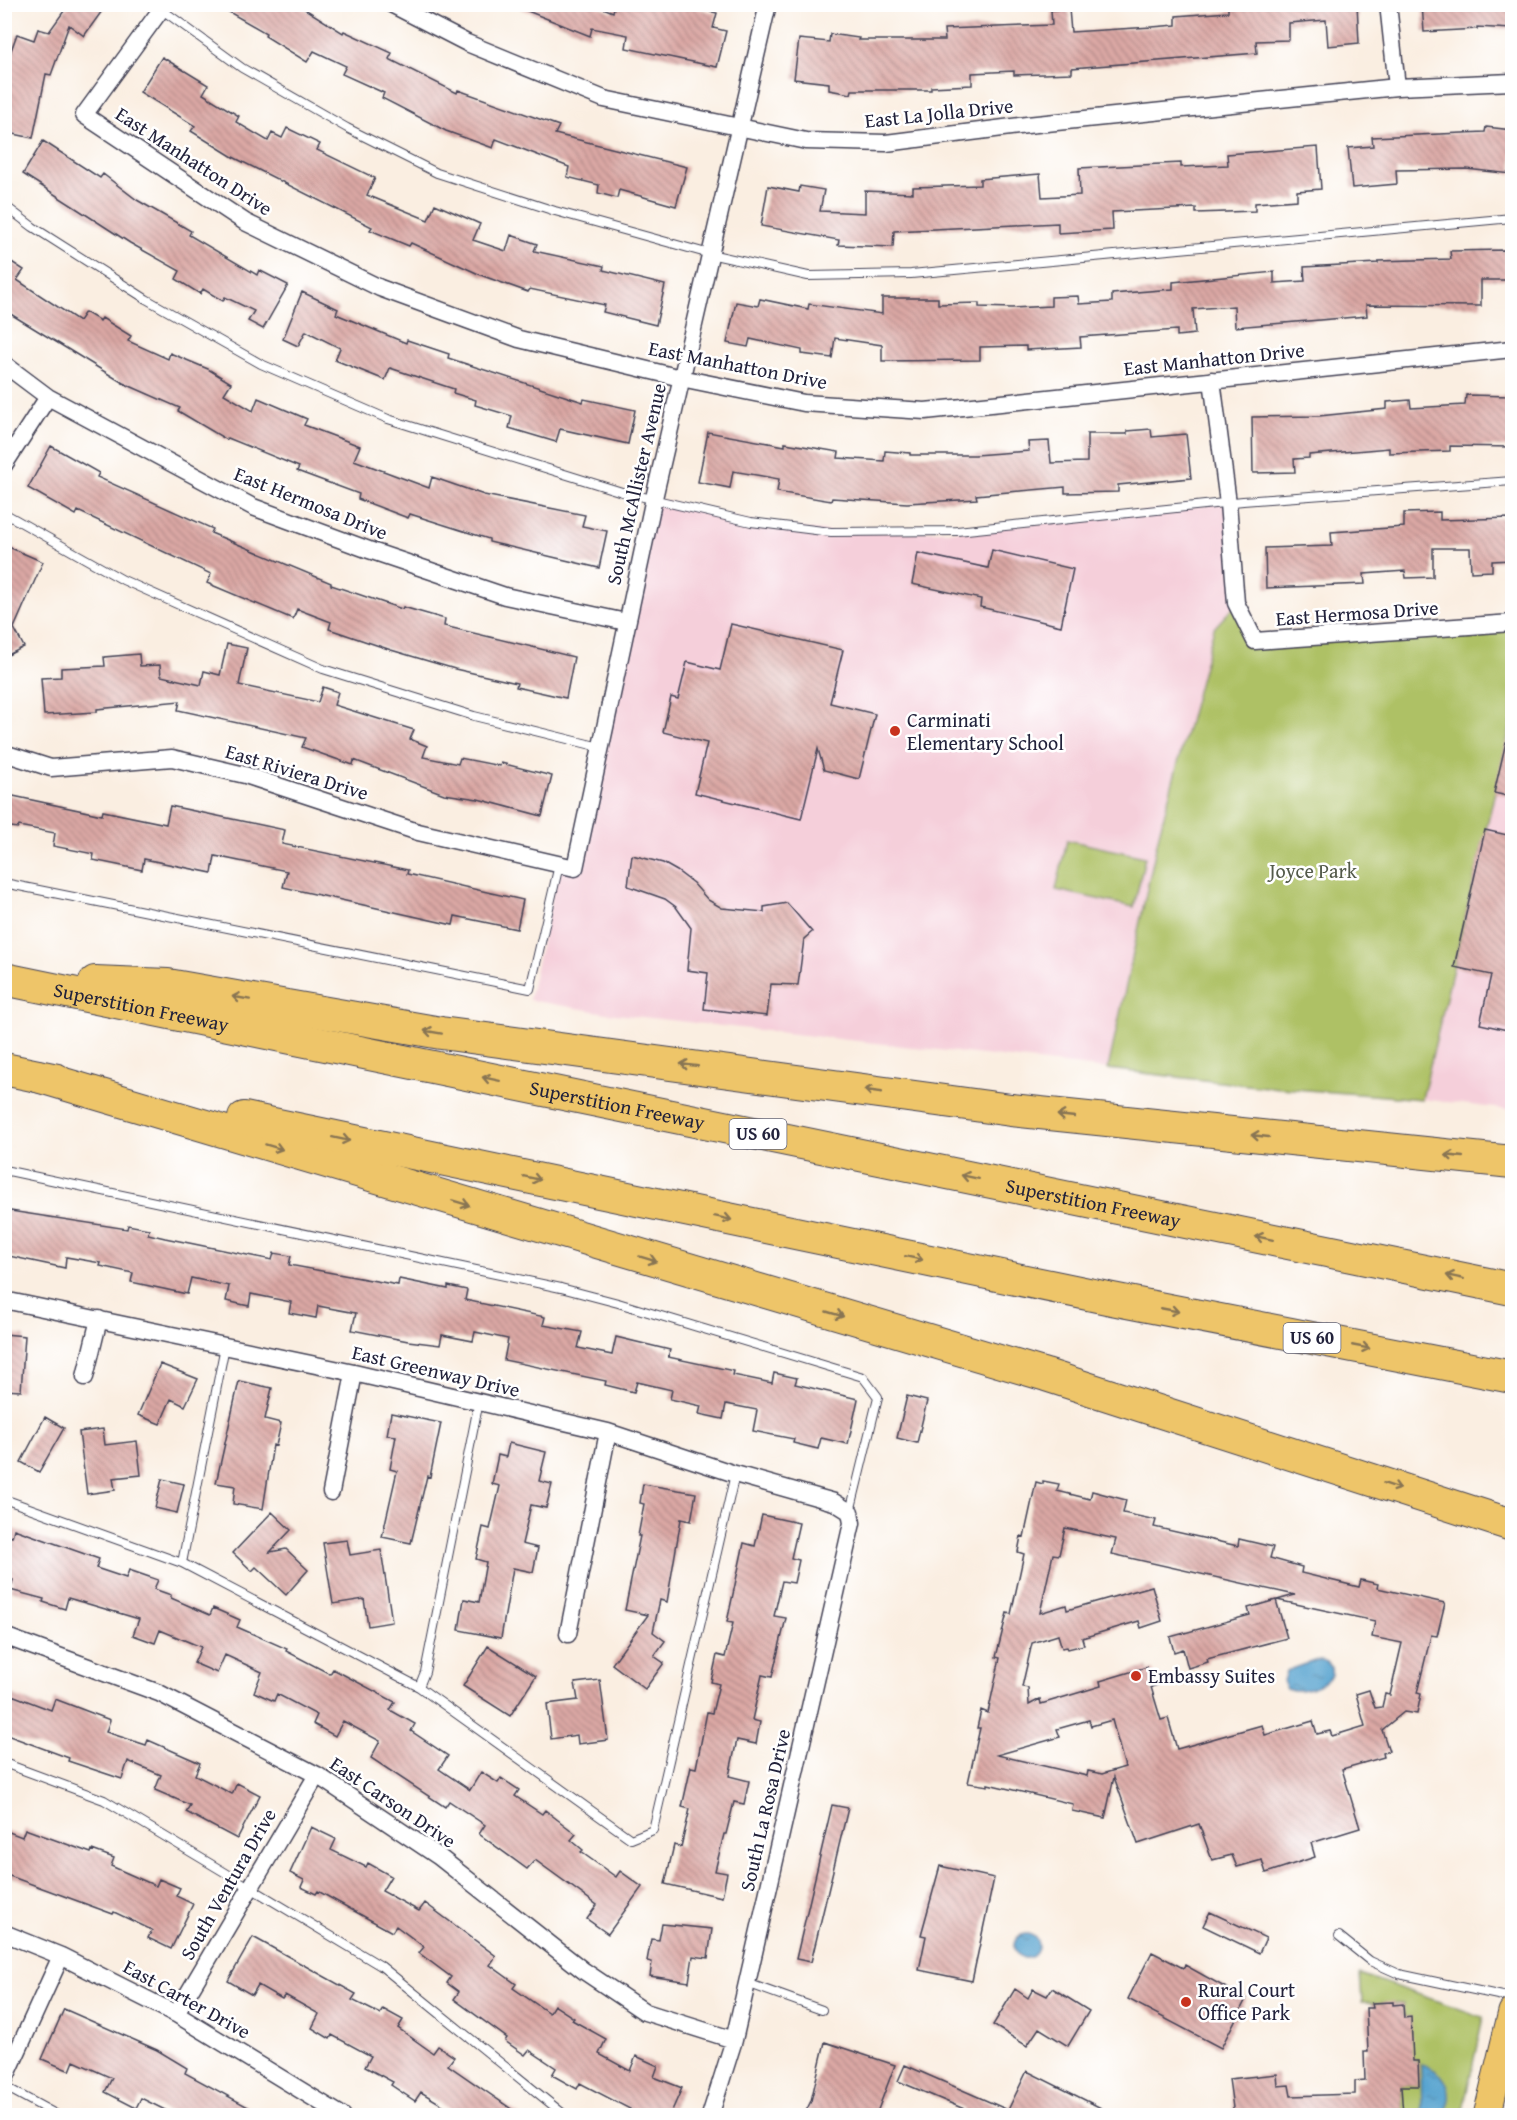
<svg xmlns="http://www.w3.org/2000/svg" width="1517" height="2120" viewBox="0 0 1517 2120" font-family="'Gentium Book Plus',serif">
<defs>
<pattern id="water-ripples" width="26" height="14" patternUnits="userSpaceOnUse" patternTransform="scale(1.5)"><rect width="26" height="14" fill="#56a3cf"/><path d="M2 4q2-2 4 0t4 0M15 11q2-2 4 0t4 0" fill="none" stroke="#4784a9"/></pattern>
<pattern id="building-back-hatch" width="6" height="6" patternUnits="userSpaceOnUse" patternTransform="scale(1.5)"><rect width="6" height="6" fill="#dba8a4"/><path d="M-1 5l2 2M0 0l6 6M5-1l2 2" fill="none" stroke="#b18887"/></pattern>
</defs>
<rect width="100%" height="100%" fill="#fff"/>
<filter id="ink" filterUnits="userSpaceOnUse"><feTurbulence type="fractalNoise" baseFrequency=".0167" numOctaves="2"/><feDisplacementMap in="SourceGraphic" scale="12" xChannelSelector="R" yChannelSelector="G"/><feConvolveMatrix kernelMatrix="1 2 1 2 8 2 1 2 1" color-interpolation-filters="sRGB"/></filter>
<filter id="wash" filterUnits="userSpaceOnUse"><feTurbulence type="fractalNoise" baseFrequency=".008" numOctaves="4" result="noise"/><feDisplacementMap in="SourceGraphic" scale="24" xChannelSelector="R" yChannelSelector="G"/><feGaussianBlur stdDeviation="1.35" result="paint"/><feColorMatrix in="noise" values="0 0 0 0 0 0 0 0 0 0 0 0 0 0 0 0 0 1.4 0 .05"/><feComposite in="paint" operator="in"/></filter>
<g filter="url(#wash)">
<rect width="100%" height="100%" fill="#faeee1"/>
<path fill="#f5cfda" d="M654 498 751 522 831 532 957 531 1228 503 1236 603 1214 628 1159 834 1108 1069 606 1013 529 1000 559 865 574 868Z
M1512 720V1110L1422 1099Z"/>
<path fill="#aec165" stroke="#687250" stroke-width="1.5" d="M1236 604 1255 641 1512 623V720L1422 1099 1255 1086 1108 1069 1159 834 1214 628Z
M1067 840 1145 857 1134 907 1056 890Z
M1360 1974 1483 2017 1462 2115H1403L1401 2086H1418V2061L1403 2052 1410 2017 1404 2018 1403 2004 1362 2002Z"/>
<path fill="url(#water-ripples)" stroke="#3c6285" stroke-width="1.5" d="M1317 1660C1327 1659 1333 1665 1331 1675 1325 1686 1299 1694 1287 1688L1283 1681 1286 1671Z
M1014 1946a12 12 0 1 1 24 0a12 12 0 1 1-24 0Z
M1421 2065C1446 2070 1457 2093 1443 2115H1422Z"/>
<g id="blocks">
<path fill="url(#building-back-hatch)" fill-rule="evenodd" d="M69 4H107L84 36 69 25 51 75 46 74 33 138 4 132V70L17 34 34 40 38 29 49 32Z
M215 4H297L343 33 344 31 392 53 389 59 457 93 458 90 559 126 555 134 687 167 676 206 619 190 617 198 598 193 599 185 567 177 569 167 496 139 493 148 446 131 382 98 384 93 342 74 346 66 314 51 307 62 265 36 266 33Z
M510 4H593L613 12 615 4H680L717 13 713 28 726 31 717 67 626 48 628 35 592 28 590 36Z
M1228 4H1357L1359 43 1328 46 1326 20 1289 23V40L1256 41 1257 53 1072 68V73L1014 75V71L972 73V85L931 87V90H852L851 94 829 90V83L794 79 799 39 829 42 830 34 859 38 858 40H945L944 29 1052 25 1051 10 1069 9 1071 32 1152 27 1176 25V16L1228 12Z
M1422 4H1512V29L1477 27V29L1424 32Z
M162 57 208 85 203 94 239 116 236 122 268 141 272 133 282 138 287 128 320 144 317 150 375 178 367 195 428 220 435 204 480 224 473 240 506 251 511 235 537 244 534 251 604 266 603 270 665 285 656 325 603 312 605 305 530 289 528 292 483 276 411 243 409 246 370 230 372 227 233 157 191 131 195 126 140 92Z
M1486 127 1512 130V174L1466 169 1396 170 1397 184 1352 188 1348 148 1373 146 1372 137 1485 132Z
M43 141 100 178 103 174 137 200 191 231 189 235 257 275 259 270 288 285 263 329 248 321 254 311 225 297 223 301 203 289 200 294 176 279 180 271 130 243 23 174Z
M1318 147 1321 189 1297 191V200L1255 203V211L1196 213V208L1112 212 1113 230 1058 233V223L894 231 893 247 838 245 839 240 761 226 768 186 799 192 800 186 824 190 820 211 865 213V191L913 193V187L980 185V179L1040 174 1042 197 1080 195 1079 168 1181 163V167L1228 165 1227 154Z
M1505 250 1506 280H1481V306L1366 305 1367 316 1235 327 1234 306 1193 309 1195 334 1177 336V330L1080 337 1081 347 1026 350V346L980 347V360L882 361V345L835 338 832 358 802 354V350L750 339 748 347 727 343 736 302 758 306 760 299 808 309 809 304 882 314V298H938V304L979 303V307L1012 308 1051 306V297L1078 296 1079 304 1112 302V294L1173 289V282L1274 272V283L1305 281 1304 267 1378 263V261L1451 259 1450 251Z
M4 257 24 270 17 280 79 321 85 312 100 321 102 318 131 336 128 341 168 359 170 353 208 369 231 383 224 394 253 411 258 398 307 419 304 425 360 446 354 460 429 488 432 477 484 495 585 515 582 526 607 531 599 568 489 542V539L410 514 408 518 358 499 359 494 297 471 299 467 228 438 227 440 178 411 180 408 123 383 4 310Z
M302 292 338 309 336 314 406 343 407 340 449 354 448 358 583 402 584 399 635 410 628 444 560 429 556 442 509 428 512 416 475 405 476 400 453 393 454 389 390 368 385 380 335 360 340 348 306 331 298 346 283 339Z
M1466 395 1512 396V447L1450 446V451L1389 453V448L1309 455V458L1294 459 1295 472 1253 473 1252 417 1319 416 1387 409V402L1410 400 1411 408 1465 405Z
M1151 429 1152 437 1186 434 1191 478 1118 485V492L1065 493V487L976 495 977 499 907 503 832 498 831 501 777 492 779 479 733 471 730 488 698 482 708 432 785 446V443L839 452 838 458 884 461 885 451 910 453V455H975L1029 451 1028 442 1049 441 1051 463 1087 462V434H1127V431Z
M51 446 99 473 97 477 213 529 211 533 331 583V585L402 609 403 607 445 619 444 626 574 657 566 698 516 687 517 683 455 669 391 650 329 629 331 622 297 609 293 619 207 583 211 574 78 511 76 515 28 488Z
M1440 512V520L1512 518V560L1492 561V571L1471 572 1470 548H1433V577L1406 578 1405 571 1364 574 1365 584 1266 588 1265 548 1332 546 1331 532 1404 527V513Z
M4 545 43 562 14 628 24 647 4 657Z
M992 550 1073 569 1061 626 980 607 981 599 912 584 918 553 988 568Z
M731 624 843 650 830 703 875 714 859 779 824 770 818 749 801 819 695 793 707 743 663 732 671 697 678 699 687 662 720 670Z
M227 644 247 648 239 685 318 702 323 687 338 692 334 705 414 730 410 739 427 746 423 757 458 764 460 758 500 766 501 763 552 776 542 816 478 799 444 794 354 760 353 765 302 747 306 738 178 710 180 701 97 709V712L44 715 41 678 61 677V668L105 666 104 657 139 654 140 666 160 665 161 676 201 685 204 671 220 675Z
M1506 742 1512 743V797L1494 793Z
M4 794 102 815 103 811 166 824 170 806 285 830 282 844 408 870 407 874 523 900 517 929 455 916 453 925 283 887 287 871 215 856 212 873 144 859 142 870 93 860 94 854 53 846 55 833 19 826 18 828 4 826Z
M1485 830 1512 836V1031L1480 1024 1491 975 1454 967Z
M632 855 663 863 677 871 693 883 708 900 722 908 764 912V907L787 903 812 932 804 939 798 985 771 984 767 1016 704 1009 708 973 687 970 691 928 676 907 665 899 628 886Z
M4 1210 127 1229 128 1225 149 1229 148 1234 165 1238 272 1260 274 1253 291 1256 289 1265 398 1285 399 1279 448 1289V1286L467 1290 465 1300 545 1317 543 1325 582 1332 578 1348 612 1355 616 1337 670 1350 668 1357 734 1371 733 1375 772 1383 774 1373 797 1378 795 1384 858 1399 848 1444 821 1438 818 1449 793 1443 794 1439 753 1431 757 1410 726 1404 723 1419 699 1414 701 1406 670 1399 672 1390 637 1382 634 1392 605 1385 606 1381 504 1360 508 1339 475 1332 473 1341 442 1335 440 1345 408 1341 352 1330 356 1313 318 1306 316 1318 289 1313 291 1302 251 1294 249 1306 226 1301 229 1286 191 1278 187 1294 131 1282 133 1273 100 1266 101 1263 66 1257 65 1268 4 1255Z
M4 1334 25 1336 21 1391 4 1390Z
M160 1364 198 1379 185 1406 171 1399 160 1424 138 1415Z
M239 1381 272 1388 265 1419 281 1423 276 1446 273 1445 263 1509 233 1504 235 1486 216 1483Z
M907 1396 927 1401 917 1443 897 1438Z
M391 1413 441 1423 430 1477 427 1476 411 1543 382 1537 397 1471 390 1469 396 1436 387 1435Z
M45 1417 64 1428 39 1472 21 1462Z
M103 1429 105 1445 137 1441 141 1475 113 1478 115 1490 87 1494 79 1432Z
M509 1443 546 1452 539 1481 552 1484 546 1508 531 1505 522 1544 538 1548 533 1572 513 1568 501 1638 459 1630 464 1599 479 1602 486 1562 476 1559 483 1527 490 1529 500 1486 492 1484 498 1455 506 1457Z
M162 1479 184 1484 177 1513 155 1508Z
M1043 1481 1059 1484 1057 1491 1090 1499 1092 1491 1126 1500 1123 1513 1156 1520 1154 1527 1238 1546 1239 1539 1273 1547 1270 1558 1302 1567 1301 1573 1359 1587 1361 1580 1378 1584 1377 1588 1445 1603 1437 1636 1431 1635 1417 1693 1421 1694 1417 1714 1404 1712 1382 1730 1389 1751 1383 1753 1384 1757 1342 1769 1360 1828 1311 1843 1315 1857 1266 1873 1262 1860 1237 1867 1232 1855 1212 1860 1199 1824 1138 1844 1114 1777 1105 1818 1072 1811 1073 1804 988 1784V1786L968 1783 980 1728H977L981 1710 988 1713 1000 1658 996 1657 1007 1613 1011 1614 1024 1554 1018 1552 1021 1536 1024 1537 1036 1482 1043 1484ZM1065 1528 1116 1539 1112 1554 1295 1595 1277 1600 1375 1621 1372 1637 1402 1643 1390 1695 1385 1694 1382 1707 1375 1708 1369 1690 1356 1694 1365 1726 1332 1736 1330 1731 1317 1734 1313 1721 1265 1735 1262 1725 1177 1749 1168 1718 1161 1720 1151 1687 1158 1685 1153 1670 1148 1671 1147 1667 1100 1681 1101 1686 1041 1704 1040 1699 1029 1705 1028 1688 1022 1687 1032 1643 1058 1635 1062 1648 1067 1647 1068 1649 1084 1645 1082 1638 1139 1621 1141 1628 1162 1621 1152 1586 1067 1610 1066 1605 1040 1613 1053 1554 1059 1555ZM1089 1720 1091 1726 1112 1720 1125 1767 1102 1774 1088 1771 1087 1776 997 1755 1060 1737 1057 1729Z
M643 1484 696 1493 691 1521 681 1519 667 1602 660 1600 653 1632 665 1641 654 1656 664 1663 645 1689 612 1664 648 1615 625 1610 640 1536H638L644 1504 640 1503Z
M272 1512 291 1530 270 1552 286 1549 308 1570 286 1595 256 1567 252 1571 233 1553Z
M762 1515 799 1523 791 1558 799 1560 794 1583 782 1581 774 1616 786 1618 772 1677 762 1675 752 1720 760 1722 756 1744 737 1740 729 1776 749 1781 744 1804 734 1802 726 1834H724L715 1871 727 1873 722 1897 665 1884 674 1845 681 1847 690 1809 682 1807 691 1767 696 1768 707 1712 712 1713 719 1684 711 1682 717 1655 725 1657 733 1623 727 1622 744 1543 755 1546Z
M14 1529 99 1559 96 1568 126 1578 129 1570 158 1580 154 1589 171 1595V1598L210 1615 213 1608 240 1620 237 1627 287 1649 286 1651 330 1674 333 1669 395 1702 390 1710 415 1724 411 1731 448 1756 439 1769 470 1790 481 1772 498 1783 501 1778 519 1790 515 1796 542 1814 545 1810 576 1834 571 1840 583 1850 581 1852 616 1877 620 1871 642 1887 608 1934 587 1919 597 1905 535 1860 527 1869 479 1834 485 1825 449 1801 445 1807 371 1758 380 1741 343 1721 335 1736 313 1724 317 1715 277 1694 274 1701 254 1692 262 1672 225 1655 217 1673 194 1663 201 1647 160 1630 155 1643 133 1635 139 1619 68 1598 65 1609 43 1602 44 1599 10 1590 13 1580 4 1577V1535L12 1537Z
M347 1540 350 1555 381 1550 392 1622 368 1626 364 1599 333 1604 323 1543Z
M1276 1600 1287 1638 1207 1659 1208 1662 1188 1668 1183 1649 1174 1652 1170 1637 1250 1615 1248 1608Z
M488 1646 536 1676 510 1716 463 1686Z
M600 1680 608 1740 578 1744 577 1735 551 1739 547 1704 578 1700 575 1683Z
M4 1692 51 1710 55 1699 110 1720 106 1732 146 1745 148 1740 200 1763 195 1775 232 1794 237 1783 260 1795 237 1839 186 1812 190 1805 155 1790 161 1775 128 1761 122 1779 68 1761 69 1758 4 1734Z
M832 1805 848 1808 811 1962 796 1959Z
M311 1827 336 1839 331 1850 366 1867 368 1863 391 1876 382 1891 419 1911 425 1903 496 1956 490 1965 516 1984 513 1988 549 2013 554 2005 574 2018 572 2020 606 2039 599 2054 630 2071 636 2056 658 2066 654 2077 682 2088 670 2115H627L630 2109 580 2083 577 2089 552 2075 556 2068 529 2050 525 2055 505 2041 507 2038 454 1999 459 1992 447 1983 451 1977 419 1953 424 1947 396 1926 392 1932 318 1891 316 1894 301 1887 304 1880 290 1873Z
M25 1829 91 1853 92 1850 114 1858 111 1866 156 1886 159 1879 180 1888 176 1896 193 1904 171 1949 148 1938 152 1930 114 1912 113 1914 4 1874V1830L22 1837Z
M940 1866 994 1878 972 1981 919 1970 926 1936 921 1935Z
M1210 1912 1266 1938 1259 1953 1203 1926Z
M662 1924 712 1929 708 1958 693 1956 689 1982 650 1976 652 1962 647 1961 651 1939 659 1940Z
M253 1937 356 1994 352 2000 380 2014 383 2009 403 2020 398 2028 433 2053 438 2046 454 2057 448 2065 520 2115H459L421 2092 415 2101 391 2085 393 2082 365 2067 371 2056 332 2035 330 2039 312 2028 319 2014 285 1995 282 1999 258 1985 252 1995 228 1981Z
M1152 1952 1183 1968 1185 1965 1246 1999 1221 2048 1128 1999Z
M1052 1988 1089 2011 1068 2046 1039 2028 1027 2046 993 2025 1015 1989 1028 1998 1033 1989 1047 1996Z
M1393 2002V2005L1403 2004 1404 2018 1411 2017 1413 2061H1418L1419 2086H1401L1403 2115H1234L1229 2079 1277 2074 1278 2086 1289 2085 1291 2096 1355 2094V2081L1365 2080 1364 2052H1368L1366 2008H1373L1372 2003Z
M64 2009 157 2050 187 2068 185 2073 263 2115H175L141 2098 136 2108 105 2092 112 2078 74 2061 70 2071 42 2059Z
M825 2042 895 2065 876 2115H804L811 2101Z
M905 2065 1008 2110 1027 2071 1115 2115H961L964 2109 898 2081Z"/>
</g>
</g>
<g filter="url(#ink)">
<use href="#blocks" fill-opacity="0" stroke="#424154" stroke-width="1.5"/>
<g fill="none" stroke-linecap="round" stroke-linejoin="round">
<defs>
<path id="lane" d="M161 9 242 68 347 128 437 173 555 211 710 254 808 276 911 274 1512 218
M4 205 33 227 146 299 261 364 388 419 622 492 751 522 831 532 957 531 1243 501 1512 481
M4 513 123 580 323 669 474 716 600 747
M4 883 530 989 559 865
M4 1170 561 1288 618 1303 863 1377 878 1397 850 1512
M4 1499 182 1563 419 1687 631 1839 653 1830 735 1474
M182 1563 225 1346
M419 1687 425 1672 479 1401
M4 1763 104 1800 381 1966 566 2116
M1339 1936 1370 1961 1399 1974 1512 1998
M747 1983 822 2010
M4 2086 59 2116"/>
<path id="street" d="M165 4 84 115 245 222 380 288 519 339 681 378 804 403 925 411 1512 349
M391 4 467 43 604 99 806 141 886 143 1027 125 1397 87 1512 82
M1388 4 1397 87
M4 364 48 397 253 507 369 550 505 596 626 622
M1212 380 1228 503 1236 603 1255 641 1512 623
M4 465 48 397
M4 753 51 768 172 758 245 775 418 832 575 868 654 498 768 4
M4 1300 354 1373 608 1432 735 1474 834 1502 850 1512 852 1523 734 2040 710 2116
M85 1377 99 1319
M331 1492 354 1373
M568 1634 608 1432
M4 1636 159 1693 317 1775 438 1856 584 1971 645 2012 734 2040
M4 1933 61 1956 176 2014 343 2116
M176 2014 317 1775
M4 2081 61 1956"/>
<path id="primary" d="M1487 2116 1512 2012"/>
<g id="highway">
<path id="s1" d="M4 979 1512 1289"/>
<path d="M95 982 168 985 441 1033 1011 1110 1512 1162"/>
<path d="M4 1069 57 1080"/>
<path d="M37 1076 1046 1375 1512 1525"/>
<path d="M244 1118 1112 1299 1512 1377"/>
</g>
</defs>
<use href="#lane" stroke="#424154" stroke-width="10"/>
<use href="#street" stroke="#424154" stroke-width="19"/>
<use href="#primary" stroke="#424154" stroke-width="29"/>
<use href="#highway" stroke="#424154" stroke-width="34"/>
<use href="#lane" stroke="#fff" stroke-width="8"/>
<use href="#street" stroke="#fff" stroke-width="16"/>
<use href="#primary" stroke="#eec569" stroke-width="27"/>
<use href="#highway" stroke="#eec569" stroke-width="32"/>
</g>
<defs><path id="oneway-shaft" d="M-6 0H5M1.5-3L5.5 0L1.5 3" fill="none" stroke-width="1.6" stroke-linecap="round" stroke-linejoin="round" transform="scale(1.5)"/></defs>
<g stroke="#887452">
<use href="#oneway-shaft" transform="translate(241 998) rotate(-170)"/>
<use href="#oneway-shaft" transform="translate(433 1032) rotate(-170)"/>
<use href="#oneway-shaft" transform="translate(689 1065) rotate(-173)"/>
<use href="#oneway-shaft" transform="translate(491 1079) rotate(-168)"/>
<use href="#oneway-shaft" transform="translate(873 1091) rotate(-172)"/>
<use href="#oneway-shaft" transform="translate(1066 1116) rotate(-174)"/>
<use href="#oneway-shaft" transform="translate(1260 1136) rotate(-174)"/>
<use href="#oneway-shaft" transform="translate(341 1139) rotate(12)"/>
<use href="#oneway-shaft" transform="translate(274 1147) rotate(17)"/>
<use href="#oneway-shaft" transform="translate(1454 1156) rotate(-174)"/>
<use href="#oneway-shaft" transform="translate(970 1177) rotate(-168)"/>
<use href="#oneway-shaft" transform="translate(532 1178) rotate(12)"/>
<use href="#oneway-shaft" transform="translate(461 1203) rotate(17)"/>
<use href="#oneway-shaft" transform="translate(723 1218) rotate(12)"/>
<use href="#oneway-shaft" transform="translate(1264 1238) rotate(-168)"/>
<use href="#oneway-shaft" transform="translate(914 1258) rotate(12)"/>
<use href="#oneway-shaft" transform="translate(648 1259) rotate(17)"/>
<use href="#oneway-shaft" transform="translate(1455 1277) rotate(-168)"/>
<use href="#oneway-shaft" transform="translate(1170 1310) rotate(11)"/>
<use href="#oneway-shaft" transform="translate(835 1314) rotate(16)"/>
<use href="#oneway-shaft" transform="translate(1361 1347) rotate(11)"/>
<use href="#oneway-shaft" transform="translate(1392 1486) rotate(18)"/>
</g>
</g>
<g fill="#c8321e" stroke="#fff" stroke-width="2">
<circle cx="895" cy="731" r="6"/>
<circle cx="1136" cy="1676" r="6"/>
<circle cx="1186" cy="2002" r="6"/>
</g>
<g text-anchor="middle" stroke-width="5" stroke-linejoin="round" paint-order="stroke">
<g fill="#fff" stroke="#646476" stroke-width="1.5">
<rect x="729.5" y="1119" width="57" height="30" rx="4.5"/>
<rect x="1283.5" y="1323" width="57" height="30" rx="4.5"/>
</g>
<g font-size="18" font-weight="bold" fill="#22223b">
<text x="758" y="1140">US 60</text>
<text x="1312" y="1344">US 60</text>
</g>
<g font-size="20" fill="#22223b" stroke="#fff">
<text transform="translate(939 113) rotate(-6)" y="7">East La Jolla Drive</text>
<text transform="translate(194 161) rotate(33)" y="7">East Manhatton Drive</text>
<text transform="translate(1214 359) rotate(-6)" y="7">East Manhatton Drive</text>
<text transform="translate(738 365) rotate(11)" y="7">East Manhatton Drive</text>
<text transform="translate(636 484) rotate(-77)" y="7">South McAllister Avenue</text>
<text transform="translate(311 503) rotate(22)" y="7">East Hermosa Drive</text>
<text transform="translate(1357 613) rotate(-4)" y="7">East Hermosa Drive</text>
<text transform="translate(297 772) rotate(17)" y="7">East Riviera Drive</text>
<text dy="7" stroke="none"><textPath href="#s1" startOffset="140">Superstition Freeway</textPath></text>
<text dy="7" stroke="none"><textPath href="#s1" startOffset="626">Superstition Freeway</textPath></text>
<text dy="7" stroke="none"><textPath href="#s1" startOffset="1112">Superstition Freeway</textPath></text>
<text transform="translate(436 1371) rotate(13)" y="7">East Greenway Drive</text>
<text transform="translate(393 1802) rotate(34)" y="7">East Carson Drive</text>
<text transform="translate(765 1810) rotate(-77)" y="7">South La Rosa Drive</text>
<text transform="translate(228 1884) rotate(-60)" y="7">South Ventura Drive</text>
<text transform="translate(187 1999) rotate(29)" y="7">East Carter Drive</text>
</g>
<g font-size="20" fill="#22223b" stroke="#fff" text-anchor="start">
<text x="907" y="727">Carminati<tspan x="907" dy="23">Elementary School</tspan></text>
<text x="1148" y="1683">Embassy Suites</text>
<text x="1198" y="1997">Rural Court<tspan x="1198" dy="23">Office Park</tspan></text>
</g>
<g font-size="20" fill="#535a4a" stroke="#fff">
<text x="1313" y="878">Joyce Park</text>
</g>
</g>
<rect width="1517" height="2120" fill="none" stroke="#fff" stroke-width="24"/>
</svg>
